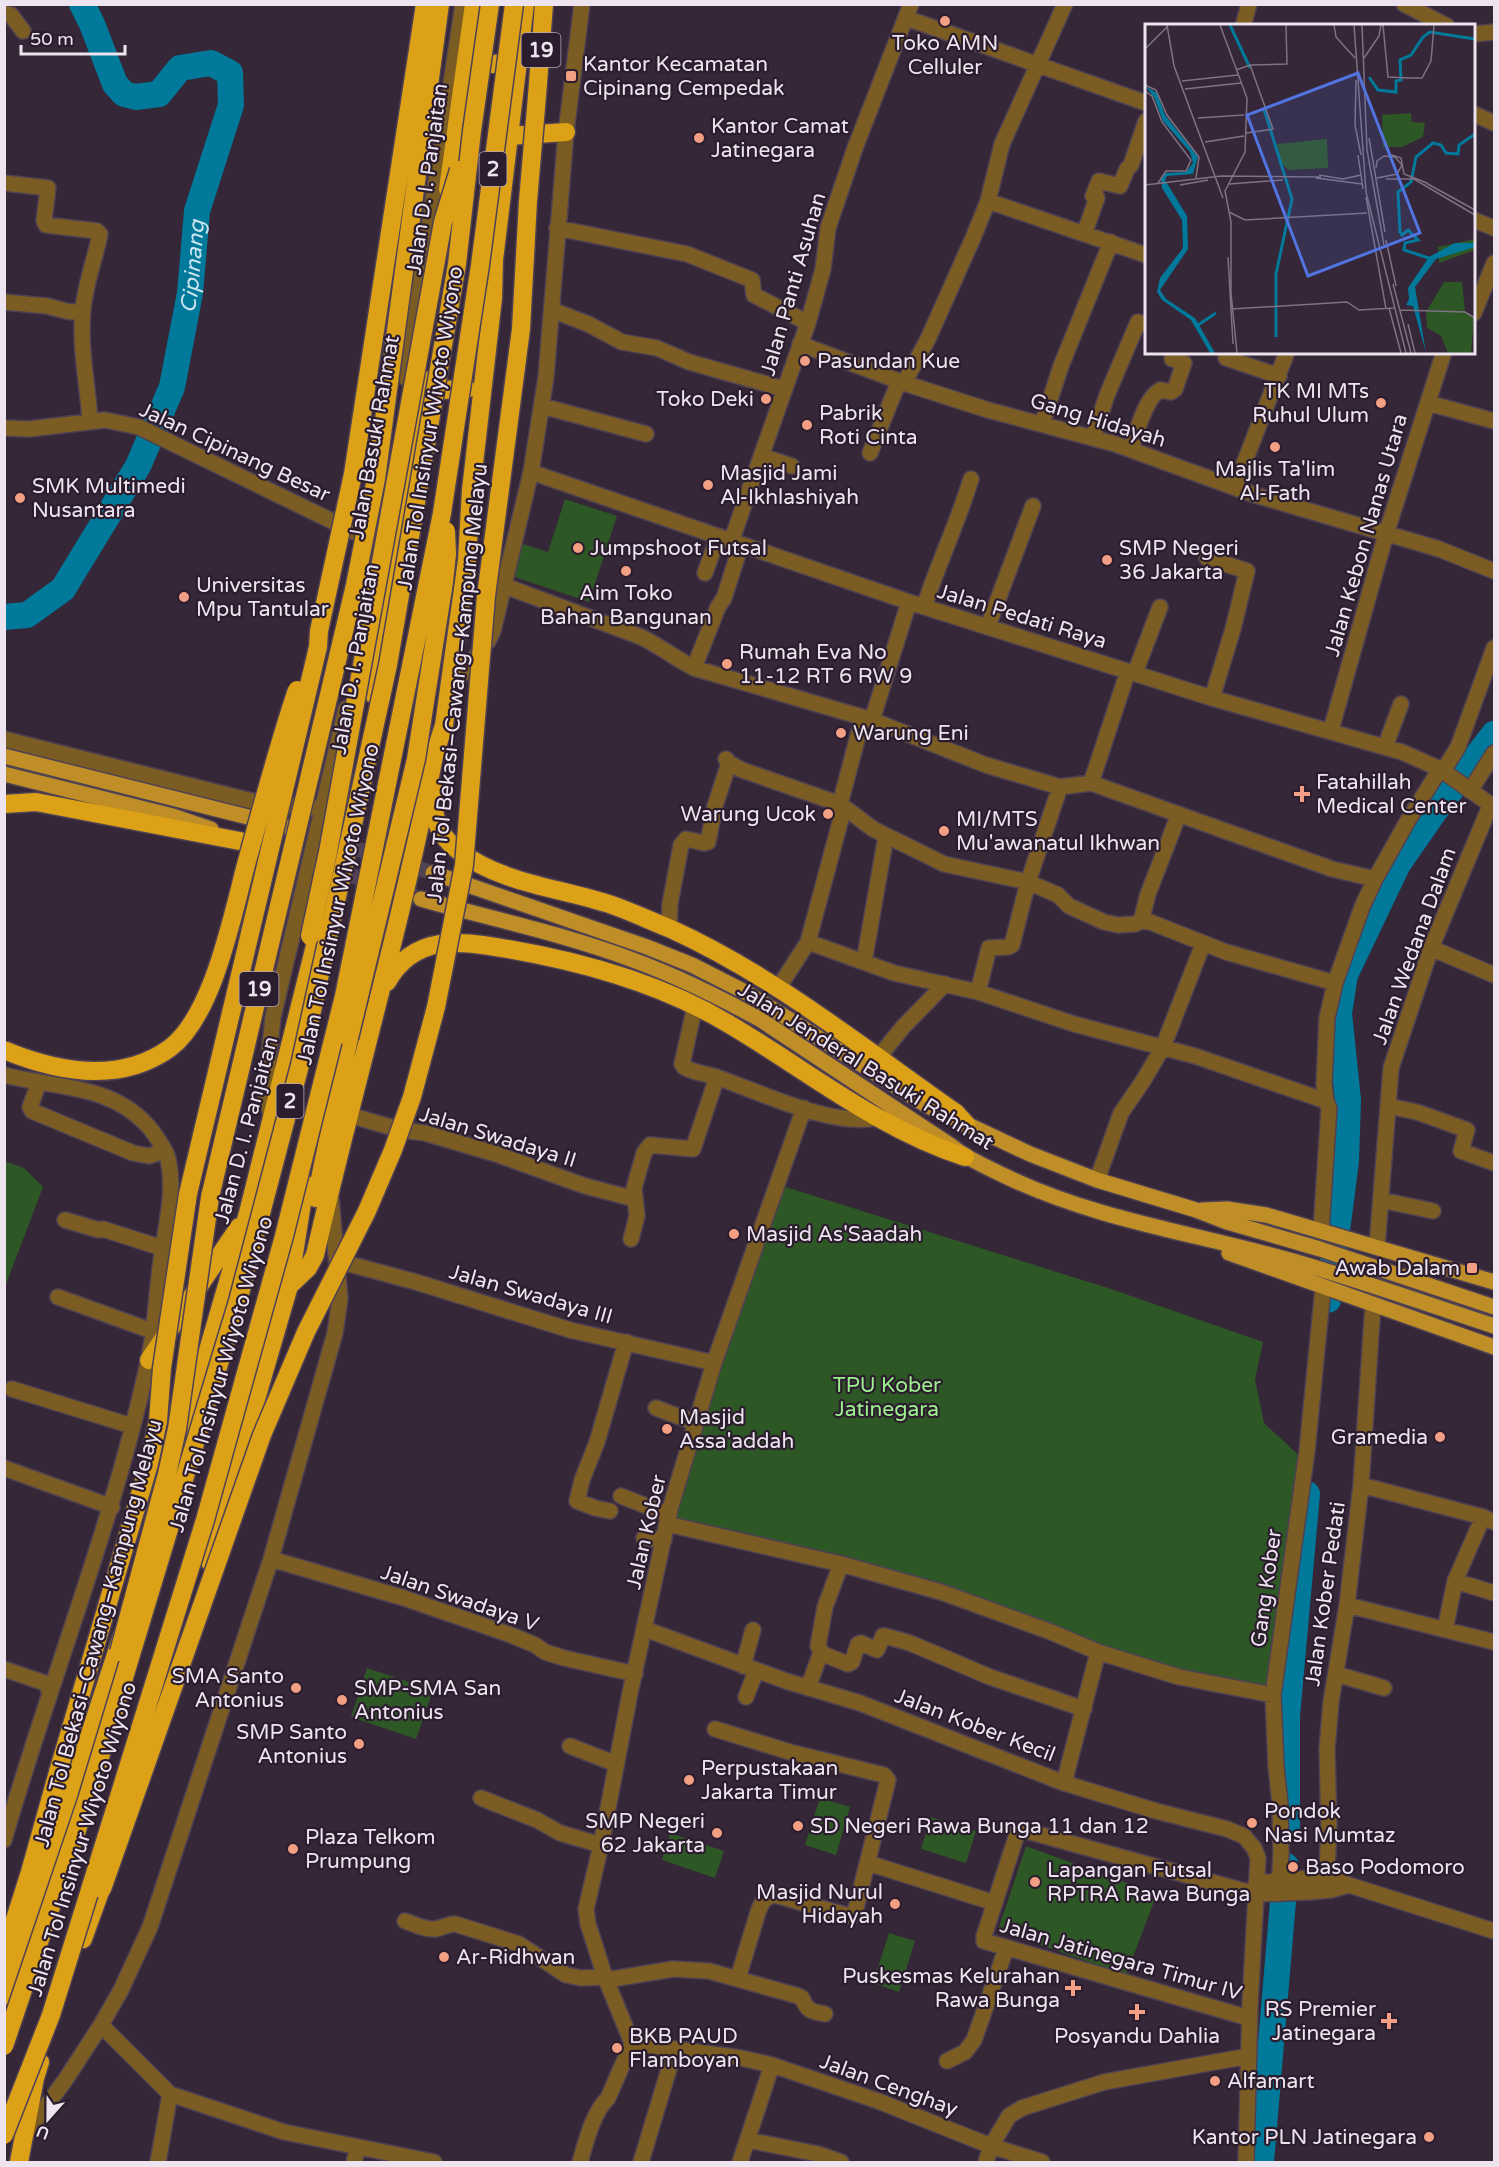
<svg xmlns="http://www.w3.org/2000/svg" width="1499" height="2167" viewBox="0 0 1499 2167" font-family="'Varela Round',sans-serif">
<rect width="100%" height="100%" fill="#352638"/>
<path fill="#2e5726" d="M565 499 617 516 589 602 512 576 523 544 548 552Z
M5 1161 24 1168 43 1187 5 1287Z
M776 1184 1111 1289 1263 1342 1255 1379 1264 1423 1305 1461 1273 1695 1179 1677 942 1592 668 1524Z
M367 1668 433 1690 416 1739 351 1717Z
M820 1798 850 1807 836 1855 805 1845Z
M931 1817 976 1831 966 1863 921 1849Z
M670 1833 724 1851 715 1878 662 1860Z
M1026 1846 1157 1894 1126 1975 998 1930Z
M889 1933 915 1941 899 1992 873 1983Z"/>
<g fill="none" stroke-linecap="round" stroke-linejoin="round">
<g stroke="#01799a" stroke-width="26">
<path id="s1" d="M4 617 27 615 63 589 138 466 172 387 190 293 197 211 231 105 230 73 211 63 180 68 159 94 136 97 124 94 115 84 92 24 82 4"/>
<path d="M1328 1300 1346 1161 1348 1100 1339 1013 1345 975 1398 864 1434 812 1494 734"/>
<path d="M1287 1829V1716L1307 1494"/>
<path d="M1261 2162 1286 1866"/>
</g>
<path stroke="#514254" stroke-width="15" stroke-dasharray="15 8" stroke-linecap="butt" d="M288 827 433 873
M283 852 421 899"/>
<defs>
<path id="minor" d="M1404 4 1447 26
M4 13 11 15 23 31
M906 18 1146 103
M1243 26 1249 4
M1474 34 1494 32
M1474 114 1494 123
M4 183 48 188 44 221 46 225 97 231 100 234C95 260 85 284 83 310 79 347 88 385 90 421
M988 201 1146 255
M1474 220 1494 228
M557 228 687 254 752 280 754 295 808 323
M1084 234 1097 198 1093 196 1099 181 1120 186 1127 169 1131 165 1146 121
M4 302 47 306 66 311 82 313
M552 310 588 324 622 342 657 348 689 362 784 389
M1474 313 1494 263
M800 344 904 383 988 410 1115 444 1255 495 1439 549 1494 571
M1226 358 1279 376
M406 378 463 4
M904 383 928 339 973 238 988 201 1002 144 1065 4
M1428 403 1494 421
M542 406 646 434
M1042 424 1061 366 1111 242
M4 428 29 429 105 420 139 427 377 543
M1093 438 1107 395 1138 322 1146 324
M1131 450C1136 434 1145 398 1160 390L1171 392 1175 389 1184 363 1172 359 1173 352
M870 453 899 381
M762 456 792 466
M531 472 909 602 1212 698 1402 752 1440 769 1494 807
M1235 487 1287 352
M731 542 808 323 823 269 828 228 855 148 911 4
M1207 558 1247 571 1233 629 1212 698
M705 573 718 537
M505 586 641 637C660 646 676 659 694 668L872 720 986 765 1060 787 1091 783 1332 869 1375 879
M924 607C938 564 958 522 971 479
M988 626 1033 506
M694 668 718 607 724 598 741 545
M1135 673 1160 607
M450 690 488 641 493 631 531 472 546 377 566 132 582 4
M872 720 909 602
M1331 730 1386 534 1444 352
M4 739 252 801 322 809
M1385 747 1401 704
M726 759 729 763 742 770 840 804 873 829 944 864 1028 882 1058 895 1069 906 1104 922 1118 925 1135 924 1141 921 1150 922 1226 952 1335 983
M1443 771 1458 747 1494 648
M1091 783 1128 671
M1470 791 1494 753
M1141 921 1148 894 1179 814
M669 928 670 904 681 845 686 839 704 843 708 842 715 806 729 763
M808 942 894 973 978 992 1074 1024 1195 1056 1326 1101
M1431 948 1494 975
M864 962 886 836
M779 987 808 942 842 815 840 804 863 717
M978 992 989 948 1008 947 1012 945 1028 882 1060 787
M695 1006 682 1064 684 1067C694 1073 708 1074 719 1078 762 1093 832 1127 876 1118
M878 1058 903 1027 945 984
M4 1075C54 1088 110 1084 147 1125 153 1131 167 1152 168 1159 176 1195 164 1232 160 1268 156 1299 155 1332 148 1362 113 1525 50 1680 4 1840
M39 1082 30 1107 32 1111 133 1153 149 1156 164 1151
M1388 1106 1417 1112 1467 1130 1461 1151 1494 1163
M349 1115 401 1130 425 1133 496 1154 585 1186 635 1199
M272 1120 265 1092 273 1017 346 709
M1097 1180 1121 1113 1143 1081 1163 1047 1203 944
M1381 1200 1433 1211
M65 1220 99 1230 103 1229 162 1248
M1321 1231 1329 1108 1326 1101 1324 1084 1327 1018 1335 983 1362 907 1375 879 1407 822 1440 769
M631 1239 637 1216 634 1188 644 1153 650 1145 693 1149 717 1077
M1377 1247 1391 1068 1431 948 1490 806
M338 1261 416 1282 570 1330 714 1363
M58 1297 152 1331
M12 1389 132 1426
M656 1408 696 1423
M4 1468 112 1507
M1361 1485 1483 1517 1494 1522
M621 1496 669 1515
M610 1511 595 1508 577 1501 582 1480 597 1442 626 1342
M667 1524 841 1564 941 1592 1051 1632 1098 1652 1179 1677 1273 1695
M644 1538 664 1540
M271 1559 404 1598 511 1635 535 1645 545 1652 564 1658 635 1674
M841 1564 825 1607 818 1646 823 1654 848 1664 852 1662 858 1644 861 1643 877 1650 883 1636H885L910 1643 990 1677 1084 1709
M1455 1581 1494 1593
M1347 1605 1494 1642
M645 1629 786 1681 860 1703 1064 1783 1156 1811 1227 1829 1244 1836 1254 1848 1258 1858 1250 2004 1246 2162
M1445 1630 1455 1581 1483 1517
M743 1666 753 1630
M4 1669 45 1683 50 1692
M1336 1674 1384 1688
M808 1688 821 1652
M746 1697 756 1671
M715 1729 790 1752 884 1775 888 1780 855 1912 852 1916 842 1914 775 1895C764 1897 762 1902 758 1912L738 1978
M570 1746 616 1764
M1064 1783 1098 1652
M481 1798 537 1820 560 1833 601 1845
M868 1863 995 1903
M1256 1883 1329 1876 1349 1885 1494 1931
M1331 1890 1327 1869 1329 1829 1327 1749 1331 1702 1347 1605 1361 1485 1373 1304
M1279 1894 1281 1853 1280 1804 1276 1766 1273 1695 1307 1451 1323 1288
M405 1921C414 1924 425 1930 435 1929 442 1928 448 1924 455 1924L519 1944 566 1975 581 1978 605 1977
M606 1980 673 1969 709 1971 798 1996 802 1998C808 2012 811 2011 825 2014
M1249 2018 984 1941V1936L1018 1831 1023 1830 1255 1894 1309 1892 1331 1890 1349 1885
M101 2025 170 2094 284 2132 434 2162
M632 2043 605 1977 588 1924 586 1909 601 1845 630 1693 670 1509 714 1363 804 1108
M632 2043 741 2058 772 2065 878 2101 991 2146 1042 2162
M947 2061 965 2052 974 2040 1006 1949
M25 2135 66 2079 101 2025 121 1990 150 1927 271 1559 335 1333 340 1299 331 1198
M748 2140 818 2154 841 2162
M158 2162 170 2094
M354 2162 358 2147
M580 2162C586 2142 592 2114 608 2098L632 2043
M641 2162 675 2049
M740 2162 772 2065
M986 2162 991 2146 1009 2116 1022 2108 1104 2082 1249 2056"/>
<path id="major" d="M4 756 288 827
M4 774 173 816 211 829
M433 873 647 947 692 965 747 993 926 1105 1030 1154 1097 1180 1196 1210 1227 1222 1320 1249 1494 1307
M421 899C492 919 564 934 633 960 677 976 719 997 761 1020L953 1147C969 1160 987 1167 1005 1176 1098 1221 1201 1234 1300 1263 1365 1282 1430 1305 1494 1326
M1202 1210 1227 1209 1266 1215 1494 1282
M1229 1253 1494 1347"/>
<path id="highway" d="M471 50C483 69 504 68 517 51
M537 96 544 4
M509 136 566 132
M448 189 474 4
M480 314 494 260
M422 379 443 390 467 389
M373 694 384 637 420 395
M436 792C430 816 439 836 459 851 502 884 561 888 612 905 632 912 651 921 671 929 774 976 863 1048 956 1113L966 1124
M4 804 36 802 250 843
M387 982C415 933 460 941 508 949 584 962 660 983 727 1023 806 1069 876 1128 965 1157
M316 1198 349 1038
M289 1286 308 1268 315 1255C353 1088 402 924 434 756L444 725 467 560 471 490 493 298 494 260 525 4
M149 1360 239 1227
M181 1443 248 1213 334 870
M209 1561 289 1286 305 1184
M83 1939 106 1875
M4 1954 30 1872 58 1772
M4 1996 122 1636
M19 2162 35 2078 40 2062"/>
</defs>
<use href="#minor" stroke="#4f4152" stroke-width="18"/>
<use href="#major" stroke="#4f4152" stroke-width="18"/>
<use href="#highway" stroke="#4f4152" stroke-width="21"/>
<use href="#minor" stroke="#7b5d23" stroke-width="15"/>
<use href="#major" stroke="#bf8e27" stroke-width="15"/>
<use href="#highway" stroke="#dca116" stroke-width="18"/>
<defs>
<path id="highway-bridge" d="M310 936 328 852 443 222 459 170
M349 1038 416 759 444 582 447 554 446 531
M4 1050C57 1072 120 1084 170 1048 214 1015 233 912 247 861 263 804 278 746 297 690
M119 1652 167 1474 177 1429 210 1197 355 585 376 479 440 4
M58 1772 149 1464 158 1421 162 1368 188 1194 318 647 319 631 353 474 425 4
M102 1889 262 1435 306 1332 367 1211 393 1150 412 1097 436 1007 464 865 486 596 521 329 528 201 537 96
M4 2046 87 1800 238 1301 300 1065 388 665 457 264 472 131 490 4
M4 2135 51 2015 205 1520 284 1236 344 996 442 513 480 265 514 4"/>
</defs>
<use href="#highway-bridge" stroke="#4f4152" stroke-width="21" stroke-linecap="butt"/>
<use href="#highway-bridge" stroke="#dca116" stroke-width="18"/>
</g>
<g fill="#f39f84" stroke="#2b1d2e" stroke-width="2">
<circle cx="945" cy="21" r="6"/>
<rect x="565" y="70" width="12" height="12" rx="3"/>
<circle cx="699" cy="138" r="6"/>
<circle cx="805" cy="361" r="6"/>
<circle cx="766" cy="399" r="6"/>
<circle cx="1381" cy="403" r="6"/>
<circle cx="807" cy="425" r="6"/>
<circle cx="1275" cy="447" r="6"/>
<circle cx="708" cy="485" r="6"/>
<circle cx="20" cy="498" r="6"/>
<circle cx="578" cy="548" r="6"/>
<circle cx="1107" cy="560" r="6"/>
<circle cx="626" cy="571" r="6"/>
<circle cx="184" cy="597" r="6"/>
<circle cx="727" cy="664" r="6"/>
<circle cx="841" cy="733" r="6"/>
<path d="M1299 785h6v6h6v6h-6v6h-6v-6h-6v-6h6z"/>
<circle cx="828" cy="814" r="6"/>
<circle cx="944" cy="831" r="6"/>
<circle cx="734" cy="1234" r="6"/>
<rect x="1466" y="1262" width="12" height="12" rx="3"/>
<circle cx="667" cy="1429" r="6"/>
<circle cx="1440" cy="1437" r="6"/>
<circle cx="296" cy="1688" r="6"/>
<circle cx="342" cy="1700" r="6"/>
<circle cx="359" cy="1744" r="6"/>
<circle cx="689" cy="1780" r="6"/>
<circle cx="1252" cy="1823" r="6"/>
<circle cx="798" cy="1826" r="6"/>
<circle cx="717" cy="1833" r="6"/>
<circle cx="293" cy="1849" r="6"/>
<circle cx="1293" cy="1867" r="6"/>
<circle cx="1035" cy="1882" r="6"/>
<circle cx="895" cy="1904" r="6"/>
<circle cx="444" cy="1957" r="6"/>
<path d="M1070 1979h6v6h6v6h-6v6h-6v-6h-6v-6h6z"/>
<path d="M1134 2003h6v6h6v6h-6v6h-6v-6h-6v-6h6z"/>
<path d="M1386 2012h6v6h6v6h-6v6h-6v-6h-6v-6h6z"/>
<circle cx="617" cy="2048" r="6"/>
<circle cx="1215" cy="2081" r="6"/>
<circle cx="1429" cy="2137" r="6"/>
</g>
<g text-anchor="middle" stroke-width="4.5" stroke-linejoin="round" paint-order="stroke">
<g fill="#2b1d2e" stroke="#b4a8b6" stroke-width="1.5">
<rect x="521.5" y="33" width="39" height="34" rx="4.5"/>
<rect x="479.5" y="152" width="27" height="34" rx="4.5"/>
<rect x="239.5" y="972" width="39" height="34" rx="4.5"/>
<rect x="276.5" y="1084" width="27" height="34" rx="4.5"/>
</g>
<g font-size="20" font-weight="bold" fill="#eee4f0">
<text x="541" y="57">19</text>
<text x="493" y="176">2</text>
<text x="259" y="996">19</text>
<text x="290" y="1108">2</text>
</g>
<g font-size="21" fill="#eee4f0" stroke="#2b1d2e" text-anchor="start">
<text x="945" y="50" text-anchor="middle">Toko AMN<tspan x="945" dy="24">Celluler</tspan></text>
<text x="583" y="71">Kantor Kecamatan<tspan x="583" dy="24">Cipinang Cempedak</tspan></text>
<text x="711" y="133">Kantor Camat<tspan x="711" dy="24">Jatinegara</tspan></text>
<text x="817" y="368">Pasundan Kue</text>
<text x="1369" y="398" text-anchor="end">TK MI MTs<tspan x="1369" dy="24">Ruhul Ulum</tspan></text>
<text x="754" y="406" text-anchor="end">Toko Deki</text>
<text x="819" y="420">Pabrik<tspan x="819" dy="24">Roti Cinta</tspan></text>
<text x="1275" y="476" text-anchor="middle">Majlis Ta'lim<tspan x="1275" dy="24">Al-Fath</tspan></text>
<text x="720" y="480">Masjid Jami<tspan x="720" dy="24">Al-Ikhlashiyah</tspan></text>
<text x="32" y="493">SMK Multimedi<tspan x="32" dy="24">Nusantara</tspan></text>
<text x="590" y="555">Jumpshoot Futsal</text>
<text x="1119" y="555">SMP Negeri<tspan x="1119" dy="24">36 Jakarta</tspan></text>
<text x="196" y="592">Universitas<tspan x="196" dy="24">Mpu Tantular</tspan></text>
<text x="626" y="600" text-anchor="middle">Aim Toko<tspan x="626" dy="24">Bahan Bangunan</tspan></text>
<text x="739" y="659">Rumah Eva No<tspan x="739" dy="24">11-12 RT 6 RW 9</tspan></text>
<text x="853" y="740">Warung Eni</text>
<text x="1316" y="789">Fatahillah<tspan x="1316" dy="24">Medical Center</tspan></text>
<text x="816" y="821" text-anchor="end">Warung Ucok</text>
<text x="956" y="826">MI/MTS<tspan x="956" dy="24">Mu'awanatul Ikhwan</tspan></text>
<text x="746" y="1241">Masjid As'Saadah</text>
<text x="1460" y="1275" text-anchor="end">Awab Dalam</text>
<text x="679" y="1424">Masjid<tspan x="679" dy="24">Assa'addah</tspan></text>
<text x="1428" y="1444" text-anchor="end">Gramedia</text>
<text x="284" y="1683" text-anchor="end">SMA Santo<tspan x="284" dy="24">Antonius</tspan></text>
<text x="354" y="1695">SMP-SMA San<tspan x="354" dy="24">Antonius</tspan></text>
<text x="347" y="1739" text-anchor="end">SMP Santo<tspan x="347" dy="24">Antonius</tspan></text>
<text x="701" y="1775">Perpustakaan<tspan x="701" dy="24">Jakarta Timur</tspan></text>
<text x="1264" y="1818">Pondok<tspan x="1264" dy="24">Nasi Mumtaz</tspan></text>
<text x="705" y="1828" text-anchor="end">SMP Negeri<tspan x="705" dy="24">62 Jakarta</tspan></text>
<text x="810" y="1833">SD Negeri Rawa Bunga 11 dan 12</text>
<text x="305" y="1844">Plaza Telkom<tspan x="305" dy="24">Prumpung</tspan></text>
<text x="1305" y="1874">Baso Podomoro</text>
<text x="1047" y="1877">Lapangan Futsal<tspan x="1047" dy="24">RPTRA Rawa Bunga</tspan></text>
<text x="883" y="1899" text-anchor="end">Masjid Nurul<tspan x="883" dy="24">Hidayah</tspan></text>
<text x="456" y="1964">Ar-Ridhwan</text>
<text x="1060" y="1983" text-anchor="end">Puskesmas Kelurahan<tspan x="1060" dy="24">Rawa Bunga</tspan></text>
<text x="1376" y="2016" text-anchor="end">RS Premier<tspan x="1376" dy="24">Jatinegara</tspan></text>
<text x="629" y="2043">BKB PAUD<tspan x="629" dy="24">Flamboyan</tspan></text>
<text x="1137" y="2043" text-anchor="middle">Posyandu Dahlia</text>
<text x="1227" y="2088">Alfamart</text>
<text x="1417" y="2144" text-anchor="end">Kantor PLN Jatinegara</text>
</g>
<g font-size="21" fill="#eee4f0" stroke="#2b1d2e">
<text transform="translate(427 179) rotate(-82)" y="7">Jalan D. I. Panjaitan</text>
<text transform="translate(793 284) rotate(-74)" y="7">Jalan Panti Asuhan</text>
<text transform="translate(1098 420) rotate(17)" y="7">Gang Hidayah</text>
<text transform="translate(430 428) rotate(-81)" y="7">Jalan Tol Insinyur Wiyoto Wiyono</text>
<text transform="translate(374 437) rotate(-80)" y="7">Jalan Basuki Rahmat</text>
<text transform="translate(235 452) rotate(25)" y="7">Jalan Cipinang Besar</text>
<text transform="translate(1366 535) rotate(-74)" y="7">Jalan Kebon Nanas Utara</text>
<text transform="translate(1022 616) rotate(17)" y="7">Jalan Pedati Raya</text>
<text transform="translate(355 659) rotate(-80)" y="7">Jalan D. I. Panjaitan</text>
<text transform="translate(457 683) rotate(-84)" y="7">Jalan Tol Bekasi–Cawang–Kampung Melayu</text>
<text transform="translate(338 904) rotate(-78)" y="7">Jalan Tol Insinyur Wiyoto Wiyono</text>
<text transform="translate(1414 946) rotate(-70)" y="7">Jalan Wedana Dalam</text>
<text transform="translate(866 1066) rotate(32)" y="7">Jalan Jenderal Basuki Rahmat</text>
<text transform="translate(246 1130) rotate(-75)" y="7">Jalan D. I. Panjaitan</text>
<text transform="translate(498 1137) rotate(17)" y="7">Jalan Swadaya II</text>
<text transform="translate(531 1294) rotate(16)" y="7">Jalan Swadaya III</text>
<text transform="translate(221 1374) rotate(-74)" y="7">Jalan Tol Insinyur Wiyoto Wiyono</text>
<text transform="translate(646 1532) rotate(-77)" y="7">Jalan Kober</text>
<text transform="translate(1266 1588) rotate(-82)" y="7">Gang Kober</text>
<text transform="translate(1325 1594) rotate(-82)" y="7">Jalan Kober Pedati</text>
<text transform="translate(460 1598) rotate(19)" y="7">Jalan Swadaya V</text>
<text transform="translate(98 1633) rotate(-75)" y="7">Jalan Tol Bekasi–Cawang–Kampung Melayu</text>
<text transform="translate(975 1725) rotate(21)" y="7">Jalan Kober Kecil</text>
<text transform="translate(82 1839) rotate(-73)" y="7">Jalan Tol Insinyur Wiyoto Wiyono</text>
<text transform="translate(1121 1959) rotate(16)" y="7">Jalan Jatinegara Timur IV</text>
<text transform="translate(889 2085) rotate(20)" y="7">Jalan Cenghay</text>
</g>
<g font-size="21" fill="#9cf18c" stroke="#2b1d2e">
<text x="887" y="1392">TPU Kober<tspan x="887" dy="24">Jatinegara</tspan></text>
</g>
<g font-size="22" font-style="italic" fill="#cce6f1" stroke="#2b1d2e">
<text dy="8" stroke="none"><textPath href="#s1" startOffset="420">Cipinang</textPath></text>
</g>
</g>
<g transform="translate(1145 24)">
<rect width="330" height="330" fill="#352638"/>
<path d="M266 89 267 98 280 99 278 113 257 123H238L237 91ZM182 115 183 144 143 146 136 138 132 120ZM330 215V226L294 239 293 223ZM299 258H317L320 288 329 293 326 329H303L296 312 282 304 281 288Z" fill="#2e5726"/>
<path d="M0 62 12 69 20 91 53 133 48 150 22 152 20 156 42 192 43 225 15 266 21 275 50 294 70 329H65L46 296 17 276 12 268 15 254 38 224 37 196 17 164 16 155 20 149 41 148 48 139 45 128 18 97 9 73ZM310 219H330V223L291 235 270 263 281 329 268 282 261 281 264 275 263 264 284 233Z" fill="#01799a"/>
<path fill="none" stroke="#01799a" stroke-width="3" d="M85 1 105 44M224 53 233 66 251 68V57L256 56 255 36 266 31 278 13 285 8 330 15M119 85 147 175 131 250V313M287 235 259 226 260 219 273 216 263 206 257 211 255 208 253 168 266 158 271 133 288 119 296 121 301 129 313 130 314 121 330 110M53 301 71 289"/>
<path fill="none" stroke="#7f7282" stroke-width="1.5" d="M22 1 29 42 78 174M75 1 102 74 100 128 80 167 86 198V269L92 329M189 1 191 13 210 34M209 1 221 168 261 329M217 1 222 126 239 221M238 1 243 53 264 54H277L286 37 289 1M0 25 22 3M219 34 234 12 236 1M91 46 105 41 142 40 141 1M211 56 210 101 216 131M37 57 93 51M0 61 11 66 22 91 54 133 51 154M40 65 96 59M0 67 7 72 17 98 46 136 41 147H21L13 159M53 94 99 91M101 109 128 105 105 41M224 114 240 208M60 118 99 112M244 130 256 134 259 150 282 159M213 131 218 165M231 144 232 137 239 132 250 133 257 141 252 150 232 154M174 151 198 155 216 151M171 154 217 160M241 155H269L330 191M281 159 330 186M84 160 138 156M0 161 76 152 176 153M35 161 63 156M221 173 241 285M84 188 100 196 222 189M241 216 251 262M83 233 88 320M248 260 266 329M244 284 256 329M86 285 202 278 214 286 249 284M255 286 320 288 330 294M263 300 270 329"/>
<path fill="#5174de" fill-opacity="0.15" stroke="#5174de" stroke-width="3" d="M213 49 275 209 163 252 102 91Z"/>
<rect width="330" height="330" fill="none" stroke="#eee4f0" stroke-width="3"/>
</g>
<rect width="1499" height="2167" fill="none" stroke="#eee4f0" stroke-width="12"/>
<g transform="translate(48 2119) rotate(201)" stroke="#2b1d2e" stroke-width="4.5" paint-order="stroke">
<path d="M0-4.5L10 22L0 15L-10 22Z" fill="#eee4f0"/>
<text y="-9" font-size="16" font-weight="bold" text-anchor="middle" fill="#eee4f0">U</text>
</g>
<path d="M21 45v9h104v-9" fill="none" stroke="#eee4f0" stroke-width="3"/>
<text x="30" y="45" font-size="18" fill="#eee4f0" stroke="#2b1d2e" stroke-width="4.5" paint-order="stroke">50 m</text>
</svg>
